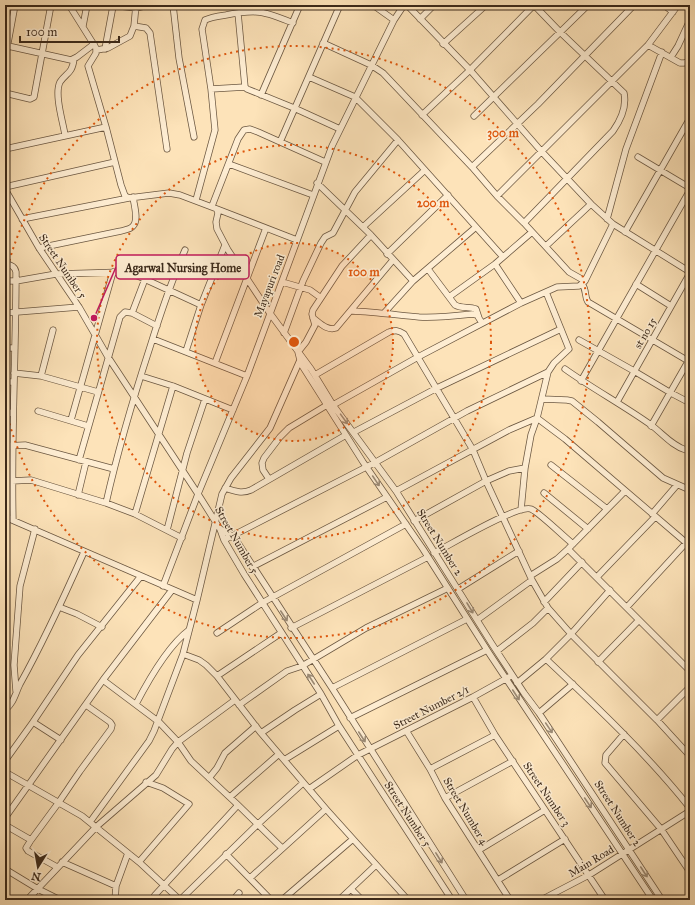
<svg xmlns="http://www.w3.org/2000/svg" width="695" height="905" viewBox="0 0 695 905" font-family="'IM FELL Great Primer',serif">
<rect width="100%" height="100%" fill="#fde3b9"/>
<filter id="stains"><feTurbulence type="fractalNoise" baseFrequency=".005" numOctaves="4"/><feColorMatrix values="0 0 0 0 .2 0 0 0 0 .09 0 0 0 0 .02 0 0 0 .5 -.17"/></filter>
<radialGradient id="worn" r=".72"><stop offset=".6" stop-color="#630" stop-opacity="0"/><stop offset="1" stop-color="#630" stop-opacity=".3"/></radialGradient>
<g fill="none" stroke-linecap="round" stroke-linejoin="round">
<defs>
<path id="minor" d="M69 5 96 48V53L88 66 106 127 121 185 125 196 129 198 169 193 180 195 217 209 218 213 216 222 217 229 228 250 269 312 311 369 333 405 396 491 492 644 524 693 539 713 662 900
M110 5 136 8 149 5
M173 5 179 58 194 137
M407 5 470 70 542 152 591 204 613 224 690 272
M664 5 673 12
M238 13 245 87 247 89 294 108 340 129
M420 19 434 5
M394 20 404 5
M83 26 87 5
M134 26 146 28 150 33 167 149
M323 43 371 65 383 73 472 167 497 196 524 223 569 272 585 281 613 224
M443 44 486 5
M648 45 680 63H684L690 61
M8 46 71 60 77 57 94 44
M105 49 113 6
M97 50 108 48 130 36 134 26 136 5
M671 57 678 46 690 20
M5 59 15 5
M309 77 355 97 398 140 503 257
M211 89 245 87
M5 93 30 99 34 97 51 5
M261 95 300 5
M422 115 470 70 534 5
M474 116 588 5
M65 135C63 122 54 94 60 82 67 72 72 74 74 59
M280 142 340 5
M5 149 106 127
M638 157 690 188
M229 164 313 195
M472 167 538 104 634 5
M317 183 371 235 413 281
M5 187 115 162
M5 189 39 248 79 307 108 357 198 494 220 529 224 540 244 574 321 694 339 726 452 900
M497 196 648 45 678 5
M196 200 215 130 211 89 202 29 205 20C211 17 219 16 226 15 257 9 264 11 293 23
M212 206 238 139 244 130 250 129 258 132 325 162
M217 209 297 240
M22 219 129 198
M607 219 626 149 662 52
M524 223 613 131C620 121 627 107 624 93L560 32 534 5
M363 227 425 170
M625 232 690 118
M371 235 342 266 313 310 312 314 315 325 306 342 298 352 301 364 363 462 423 549 489 653 653 900
M546 246 591 204
M39 248 121 231C125 230 131 229 133 226 139 220 134 205 133 197
M387 254 448 195
M5 263C10 265 15 266 16 272 16 355 11 437 13 520
M495 264 521 303
M428 269 455 305C462 309 469 306 476 309L479 318
M5 281H16L56 274 123 272 138 276 201 305
M282 282 310 290 321 298
M582 284C587 290 584 296 588 302L690 362
M636 284 671 306
M449 297 495 264 532 232
M352 311C374 312 397 315 419 317 437 318 454 316 472 314L477 315 482 323
M5 313 79 307
M132 313 145 279
M384 313 413 281 476 227
M313 318C320 323 327 331 336 328L393 260
M284 333 303 281 321 243 325 237 333 233 355 192 398 140
M153 339 247 376
M579 340 634 371 671 393 690 403
M5 348H15
M186 351 201 305 225 245
M215 363 266 228
M565 369C593 389 623 405 651 425 662 433 672 446 686 450L690 448
M14 373 41 376 98 392
M315 375 389 332C395 330 398 330 404 334L473 450 486 481 532 580 548 608 571 634 657 720 690 756
M41 376 53 330
M141 376 173 386 233 410
M581 381 690 190
M5 382H14
M542 399 567 400 572 401 598 422 663 478 690 490
M617 402 690 273
M333 405 418 357 521 303 557 287 579 286 585 281
M38 411 88 426
M5 414 13 412
M537 418 565 439 690 546
M71 420 113 272
M651 426 690 358
M354 432 437 388 561 329
M5 446 25 445 114 469
M79 460 120 317 125 312 132 313 157 326
M551 465 607 509
M269 479 263 470 262 463 264 458 280 437 289 428 327 405
M12 481 31 480 106 503 135 514 182 538
M225 488C234 491 242 494 251 490L346 435
M396 491 509 430 537 418
M544 493 588 529
M78 495 86 462
M106 503C118 450 133 399 150 347 160 315 171 282 185 250
M521 510 525 468 531 435 537 418 548 372 554 363 569 349 546 292
M135 514 173 386
M652 514 677 485
M5 517 197 600
M414 521 486 481 509 471 525 468
M220 529 232 536 236 540 332 688 466 900
M167 530 187 453 205 399
M224 540 376 462 467 411 548 372
M568 549 690 671
M434 553C450 545 518 504 531 509 540 513 564 537 573 544
M252 567 387 497
M530 576 557 559 568 549 625 491
M597 577 655 517
M163 586 198 494 247 376 332 146 394 20 373 5
M458 589 519 551
M544 602 582 562
M59 607 77 614 102 627
M627 607 686 543
M477 620 532 580
M291 628 428 557
M217 633 262 603 406 524
M497 651 533 623 548 608
M183 654 199 660 206 665 217 676 261 733 326 809
M546 659 571 634 610 590
M598 662 639 620
M217 676 281 633
M103 680 159 722 178 742 191 761 238 805 282 848
M517 683 546 659C596 706 647 754 690 808
M332 688 467 619
M16 691 14 665 20 586 35 529
M473 697 495 735 605 900
M136 704C148 681 169 645 189 630
M239 705 287 671 302 666 366 628 448 588
M5 710C14 703 15 694 20 684 44 641 64 597 84 552
M539 713 573 684
M350 718 487 650
M657 720 690 687
M33 722 61 740
M407 732 430 769 445 798 510 900
M261 733 295 710 321 694
M624 734 606 755 605 763 661 829 690 872
M284 760 339 726
M5 761 33 722 78 655 141 576
M430 769 495 735
M5 772 82 816 139 862 180 900
M209 778 217 768 225 753 256 726
M309 789 358 755 473 697 509 677
M230 797 279 754
M445 798 513 761
M5 818 103 680 172 590
M90 822 149 741 154 731 183 654 197 600 222 494 231 478 270 428 300 360
M5 825 31 840
M479 850 545 810
M226 854 271 900
M62 862 116 886
M139 862 189 804 163 788 146 782
M57 867 28 851 26 848 31 840 59 802 80 771 111 729 112 725 110 722 86 705
M5 869 38 889 60 900
M250 878 326 809 408 900
M498 880 565 839
M351 889 362 900
M27 900 96 827 156 775 172 749 178 742 235 700
M115 900 116 886 128 853
M152 900 155 895 238 805
M180 900 258 824 303 783
M233 900 239 893
M282 900 353 839
M339 900 376 865
M541 900 589 875 690 811"/>
</defs>
<use href="#minor" stroke="#6c5842" stroke-width="7"/>
<use href="#minor" stroke="#feedd2" stroke-width="5.5"/>
</g>
<defs><path id="oneway-shaft" d="M-6 0H5M1.5-3L5.5 0L1.5 3" fill="none" stroke-width="1.6" stroke-linecap="round" stroke-linejoin="round"/></defs>
<g stroke="#9c8b76">
<use href="#oneway-shaft" transform="translate(344 419) rotate(54)"/>
<use href="#oneway-shaft" transform="translate(376 481) rotate(56)"/>
<use href="#oneway-shaft" transform="translate(470 608) rotate(59)"/>
<use href="#oneway-shaft" transform="translate(284 616) rotate(57)"/>
<use href="#oneway-shaft" transform="translate(311 679) rotate(-123)"/>
<use href="#oneway-shaft" transform="translate(516 695) rotate(57)"/>
<use href="#oneway-shaft" transform="translate(549 728) rotate(56)"/>
<use href="#oneway-shaft" transform="translate(362 737) rotate(57)"/>
<use href="#oneway-shaft" transform="translate(588 803) rotate(56)"/>
<use href="#oneway-shaft" transform="translate(439 858) rotate(58)"/>
<use href="#oneway-shaft" transform="translate(644 872) rotate(57)"/>
</g>
<circle cx="294" cy="342" r="99" fill="#df570d" fill-opacity=".12"/>
<g fill="none" stroke="#df570d" stroke-width="2" stroke-dasharray="2 4">
<circle cx="294" cy="342" r="99"/>
<circle cx="294" cy="342" r="197"/>
<path d="M5 278A296 296 0 1 1 5 406"/>
</g>
<g text-anchor="middle" stroke-width="3" stroke-linejoin="round" paint-order="stroke">
<g font-size="11" fill="#3b291a" stroke="#feedd2">
<text transform="translate(63 266) rotate(56)" y="4">Street Number 5</text>
<text transform="translate(269 286) rotate(-69)" y="4">Mayapuri road</text>
<text transform="translate(645 333) rotate(-60)" y="4">st no 15</text>
<text transform="translate(237 540) rotate(60)" y="4">Street Number 5</text>
<text transform="translate(440 542) rotate(58)" y="4">Street Number 2</text>
<text transform="translate(431 707) rotate(-27)" y="4">Street Number 2/1</text>
<text transform="translate(547 794) rotate(56)" y="4">Street Number 3</text>
<text transform="translate(466 811) rotate(59)" y="4">Street Number 4</text>
<text transform="translate(618 813) rotate(57)" y="4">Street Number 2</text>
<text transform="translate(408 814) rotate(57)" y="4">Street Number 5</text>
<text transform="translate(591 861) rotate(-31)" y="4">Main Road</text>
</g>
</g>
<circle cx="294" cy="342" r="6" fill="#df570d" stroke="#feedd2" stroke-width="2"/>
<g font-size="12" text-anchor="middle" font-weight="bold" fill="#df570d" stroke="#feedd2" stroke-width="3" stroke-linejoin="round" paint-order="stroke">
<text x="503" y="137">300 m</text>
<text x="433" y="207">200 m</text>
<text x="364" y="276">100 m</text>
</g>
<path fill="none" stroke="#c2185b" stroke-width="1.5" d="M94 318L116 267"/>
<circle fill="#c2185b" stroke="#feedd2" stroke-width="1.5" cx="94" cy="318" r="4"/>
<rect fill="#feedd2" stroke="#c2185b" stroke-width="1.5" x="116" y="255" width="133" height="24" rx="4"/>
<g font-size="12" text-anchor="middle" font-weight="bold" fill="#3b291a">
<text x="183" y="272">Agarwal Nursing Home</text>
</g>
<rect width="695" height="905" fill="none" stroke="#fde3b9" stroke-width="20"/>
<rect x="6" y="6" width="683" height="893" fill="none" stroke="#3b291a" stroke-width="2"/>
<rect x="10" y="10" width="675" height="885" fill="none" stroke="#3b291a"/>
<g transform="translate(38 867) rotate(191)" stroke="#feedd2" stroke-width="3" paint-order="stroke">
<path d="M0-3L7 15L0 10L-7 15Z" fill="#3b291a"/>
<text y="-6" font-size="11" font-weight="bold" text-anchor="middle" fill="#3b291a">N</text>
</g>
<path d="M20 36v6h99v-6" fill="none" stroke="#3b291a" stroke-width="2"/>
<text x="26" y="36" font-size="12" fill="#3b291a" stroke="#feedd2" stroke-width="3" paint-order="stroke">100 m</text>
<rect width="100%" height="100%" filter="url(#stains)"/>
<rect width="100%" height="100%" fill="url(#worn)"/>
</svg>
